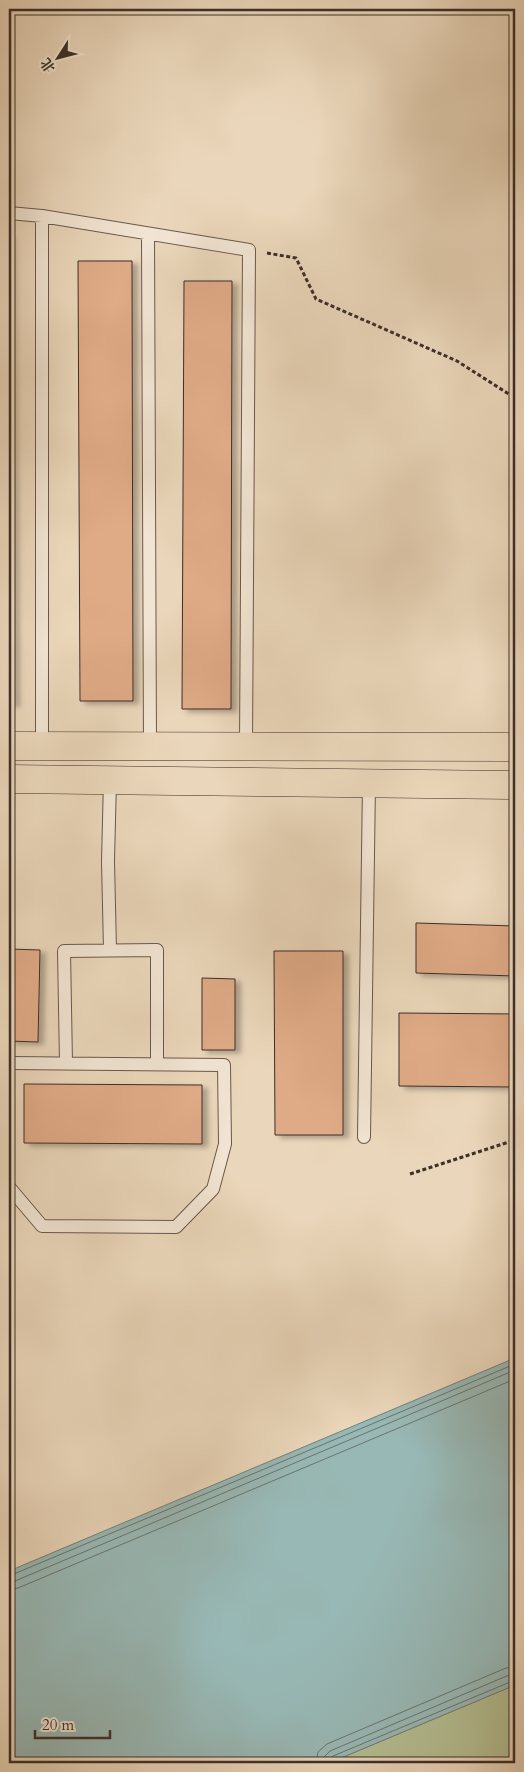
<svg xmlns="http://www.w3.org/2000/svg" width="524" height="1772" viewBox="0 0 524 1772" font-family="Cardo,'Noto Serif SC',serif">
<defs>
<filter id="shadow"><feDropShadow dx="5.5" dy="3" stdDeviation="2.5" flood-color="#0004"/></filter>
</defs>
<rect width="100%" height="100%" fill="#ead6ba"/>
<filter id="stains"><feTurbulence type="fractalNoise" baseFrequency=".004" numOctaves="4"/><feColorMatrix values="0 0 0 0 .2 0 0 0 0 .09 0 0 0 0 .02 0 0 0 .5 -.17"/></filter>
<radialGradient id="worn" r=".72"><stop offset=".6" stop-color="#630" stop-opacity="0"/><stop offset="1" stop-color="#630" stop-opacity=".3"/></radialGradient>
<path fill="#b4be92" stroke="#78765e" d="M515 1685V1763H329Z"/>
<path fill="#98b8b5" stroke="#74817d" d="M515 1358V1685L329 1763H9V1571Z"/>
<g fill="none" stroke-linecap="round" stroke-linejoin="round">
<path stroke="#6a746f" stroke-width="1" d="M9 1576 515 1364
M9 1582 15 1581 515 1370
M9 1590 18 1588 515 1379
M316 1763 318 1752 327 1744 506 1668 515 1667
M323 1763 325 1756 330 1751 509 1675 515 1674
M329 1763 330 1759 333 1756 515 1680"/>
</g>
<path fill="#dfaa86" stroke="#3d2f29" filter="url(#shadow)" d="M9 235H10L14 704H9Z
M78 261H132L133 701H80Z
M184 281H232L231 709H182Z
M416 923 515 926V976L416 973Z
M9 949 40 950 38 1042 9 1041Z
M274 951H343V1135H275Z
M202 978 235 979V1050H202Z
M399 1013 515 1014V1087L399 1086Z
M24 1084 202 1085V1144L24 1143Z"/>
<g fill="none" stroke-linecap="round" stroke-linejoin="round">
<defs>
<path id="lane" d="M9 213 42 216 249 250 246 746
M148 234 150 746
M42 746V216
M110 950 108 861 110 780
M9 1063 224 1065 225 1144 213 1189 176 1227 42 1226 9 1187
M66 1063 64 951 157 950V1064
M364 1137 369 783"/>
<path id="primary" d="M9 746 515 747
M9 779 515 785"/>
</defs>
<use href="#lane" stroke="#68594d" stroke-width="14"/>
<use href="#primary" stroke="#3d2f29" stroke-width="29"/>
<path stroke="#3d2f29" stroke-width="3" stroke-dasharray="4 2.5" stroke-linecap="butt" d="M267 253 296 258 316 299 457 361 515 398
M410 1174 515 1140"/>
<use href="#lane" stroke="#f1e4d2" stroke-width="12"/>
<use href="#primary" stroke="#ead6ba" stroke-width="28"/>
</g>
<rect width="524" height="1772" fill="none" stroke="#ead6ba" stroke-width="30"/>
<rect x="10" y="10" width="504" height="1752" fill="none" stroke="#3d2f29" stroke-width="2.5"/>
<rect x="15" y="15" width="494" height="1742" fill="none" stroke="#3d2f29"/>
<g transform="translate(58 58) rotate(234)" stroke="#f1e4d2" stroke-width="4" paint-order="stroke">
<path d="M0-4L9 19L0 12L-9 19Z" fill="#3d2f29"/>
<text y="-8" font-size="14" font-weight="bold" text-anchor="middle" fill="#3d2f29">北</text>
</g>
<path d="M35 1730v8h75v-8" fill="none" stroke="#3d2f29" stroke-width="2.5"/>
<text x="42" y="1730" font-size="15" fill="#3d2f29" stroke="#f1e4d2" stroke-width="4" paint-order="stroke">20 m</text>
<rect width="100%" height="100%" filter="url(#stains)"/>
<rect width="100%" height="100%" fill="url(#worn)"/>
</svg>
